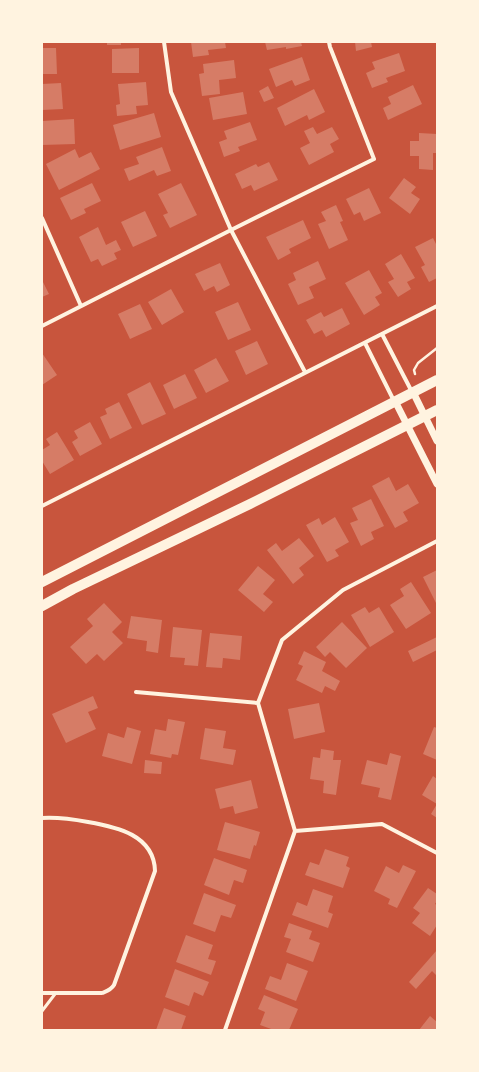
<svg xmlns="http://www.w3.org/2000/svg" width="479" height="1072" viewBox="0 0 479 1072" font-family="Arial,sans-serif">
<rect width="100%" height="100%" fill="#c8553d"/>
<path fill="#d67c66" d="M107 42H121V45H107Z
M191 42H225L226 48 208 50 209 55 193 57Z
M265 42H301L302 46 286 49V47L267 50Z
M355 42H371L372 47 356 51Z
M42 48H56L57 74H42Z
M139 48V73H112V49Z
M399 53 405 71 386 78 388 82 372 88 366 73 375 69 372 62Z
M302 57 310 80 295 86 292 80 276 87 269 69Z
M234 60 236 78 219 80 220 94 202 96 199 74 204 73 203 64Z
M146 82 148 105 136 106 137 114 117 116 116 105 120 104 118 84Z
M61 83 63 109 42 110V84Z
M413 85 422 104 388 120 383 108 391 104 388 97Z
M268 86 274 98 264 102 259 91Z
M314 89 325 112 309 120 307 115 285 126 277 108Z
M243 92 247 114 213 120 209 98Z
M154 113 161 137 120 150 113 125Z
M74 119 75 144 42 145V121Z
M250 122 257 140 238 147 240 151 224 157 219 142 227 139 224 131Z
M313 127 317 134 332 127 339 139 330 144 334 152 309 165 300 148 310 143 304 131Z
M419 133 437 134V153H433V170L419 169V156H410V141H419Z
M162 147 171 171 157 176 154 170 129 181 124 169 139 164 136 157Z
M75 149 79 158 91 152 100 169 59 190 46 164Z
M269 162 278 180 254 191 251 185 242 189 235 174 256 164 258 167Z
M404 178 416 187 411 193 420 199 410 214 389 198Z
M92 183 101 201 84 209 86 213 71 220 60 198Z
M181 183 197 215 170 228 163 215 168 213 158 194Z
M369 188 381 213 364 221 360 212 354 215 346 199Z
M336 205 343 221 340 222 348 240 329 249 318 224 326 221 321 212Z
M145 211 157 236 133 247 121 222Z
M303 220 311 238 289 249 291 253 278 260 266 237Z
M98 227 106 245 116 240 121 250 114 253 117 259 102 266 98 259 91 262 79 237Z
M433 238 437 246V278L429 282 421 267 425 265 415 247Z
M401 254 415 278 407 282 411 289 398 297 388 282 394 279 385 264Z
M318 261 326 279 309 287 314 298 298 305 288 284 296 280 293 273Z
M220 263 230 285 217 292 214 286 204 291 195 274Z
M369 270 382 293 375 297 380 305 364 315 345 283Z
M42 280 49 294 42 297Z
M171 289 184 312 162 325 148 302Z
M238 302 251 330 228 340 215 312Z
M140 304 152 329 130 339 118 314Z
M342 308 350 324 326 337 322 330 314 334 306 320 321 312 324 317Z
M257 341 268 364 246 375 235 351Z
M42 353 57 375 42 385Z
M216 358 229 381 206 393 194 370Z
M185 374 197 398 174 409 163 385Z
M150 382 166 414 142 425 127 394Z
M119 402 132 428 110 439 100 417 107 414 105 409Z
M90 422 102 444 80 456 72 442 78 438 74 431Z
M57 432 74 460 50 474 42 461V450L50 445 46 439Z
M389 477 396 491 408 484 419 503 403 512 408 521 395 528 372 486Z
M371 499 384 526 371 532 374 539 361 546 350 523 358 520 352 508Z
M335 517 349 542 335 550 339 556 327 562 306 525 319 518 322 525Z
M299 538 314 556 299 568 304 575 293 584 267 550 276 543 282 551Z
M258 566 275 580 263 594 273 602 264 612 238 590Z
M437 570V605L423 577Z
M411 582 431 613 406 629 390 605 404 596 400 589Z
M104 603 122 622 112 632 123 643 104 661 97 654 86 664 70 647 93 626 87 619Z
M365 607 369 613 379 607 394 632 370 647 351 615Z
M131 616 162 620 158 653 146 651 147 641 127 638Z
M342 622 367 648 346 668 330 652 325 657 316 647Z
M173 627 202 630 198 666 184 665 185 658 170 657Z
M210 633 242 636 240 660 223 658 222 668 206 667Z
M437 637V650L413 662 408 651Z
M304 651 326 662 322 671 340 681 335 691 325 686 322 693 296 680 303 666 298 664Z
M93 696 98 708 88 712 96 729 66 743 52 714Z
M319 703 325 732 294 739 288 709Z
M168 719 185 722 178 755 172 754 171 758 150 754 155 729 166 731Z
M127 727 141 731 132 764 102 756 108 733 124 738Z
M434 727 437 728V760L423 754Z
M205 728 226 731 223 748 236 750 233 765 200 759Z
M321 749 334 751 333 760H341L336 795 323 793 324 781 310 779 313 757 320 758Z
M390 753 401 756 391 800 378 797 380 788 361 784 367 760 387 765Z
M145 760 162 762 161 774 144 773Z
M433 776 437 779V818L431 814 437 804 422 795Z
M251 780 258 808 235 814 233 806 220 809 215 789Z
M225 822 260 832 256 846 254 845 250 859 217 850Z
M325 849 349 857 346 866 350 868 343 888 305 875 310 862 319 865Z
M214 858 247 870 243 883 234 880 229 895 204 885Z
M403 865 416 871 397 908 388 904 390 899 374 891 386 866 399 873Z
M428 888 437 894V901L435 904 437 905V925L430 936 412 923 420 913 413 908Z
M313 889 333 896 328 912 333 914 328 928 292 915 297 902 307 906Z
M204 893 236 905 231 918 221 915 215 932 193 924Z
M289 923 312 931 309 939 320 943 313 962 286 952 291 939 284 937Z
M186 935 213 945 208 959 216 961 211 975 176 962Z
M437 950V976L432 971 416 989 409 982Z
M287 963 308 971 296 1001 265 989 270 976 281 980Z
M175 969 209 982 203 996 194 992 189 1006 165 997Z
M264 995 298 1009 289 1030H274L260 1025 265 1012 258 1009Z
M164 1008 186 1016 181 1030H156Z
M430 1016 437 1022V1030H419Z"/>
<g fill="none" stroke-linecap="round" stroke-linejoin="round">
<path stroke="#fff3e0" stroke-width="2.5" d="M415 374 414 370 418 363 437 348"/>
<path stroke="#fff3e0" stroke-width="3" d="M42 1011 55 994"/>
<path stroke="#fff3e0" stroke-width="4" d="M164 42 171 92 231 230 305 372
M42 218 81 306
M42 326 231 230 374 159 330 47 329 42
M382 334 412 392
M365 343 394 401
M42 506 437 306
M136 692 258 703
M42 818C58 817 72 819 88 822 117 827 154 835 155 871L114 985C111 990 107 991 102 993H42
M295 831 382 824 437 853
M225 1030 295 831 258 703 282 640 343 590 437 541"/>
<path stroke="#fff3e0" stroke-width="7" d="M413 392 437 441
M395 401 437 484"/>
<path stroke="#fff3e0" stroke-width="10" d="M42 582 437 380
M42 606 73 589 250 504 437 410"/>
</g>
<rect width="479" height="1072" fill="none" stroke="#fff3e0" stroke-width="86"/>
</svg>
